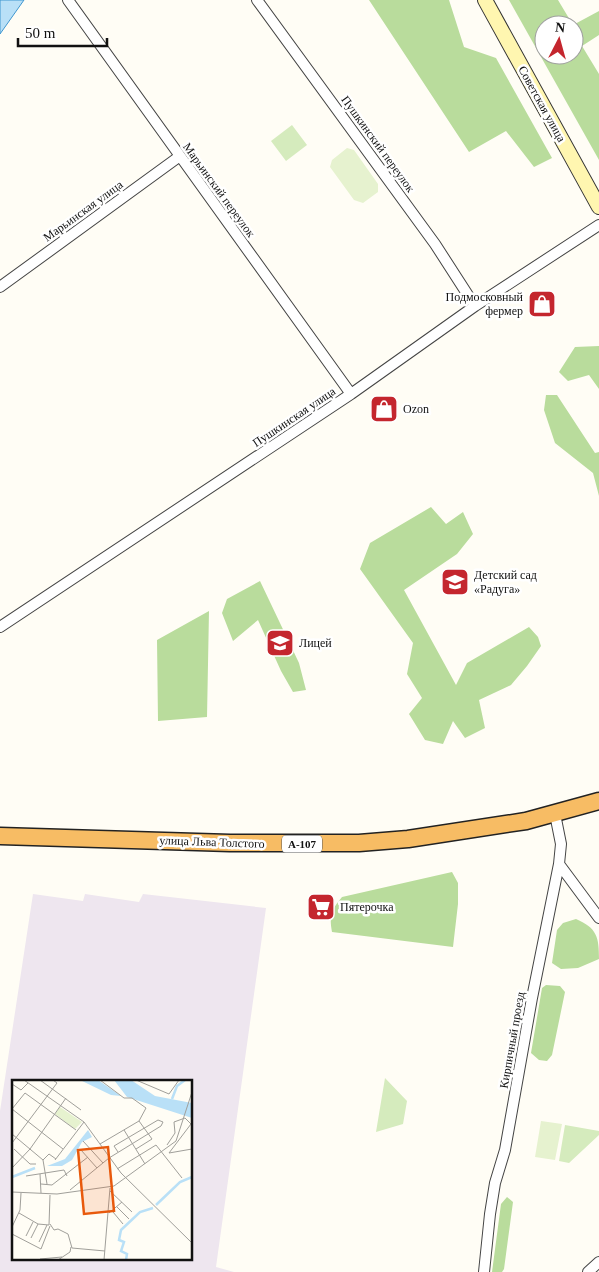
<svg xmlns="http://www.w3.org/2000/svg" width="599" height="1272" viewBox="0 0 599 1272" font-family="'Times New Roman',serif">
<rect width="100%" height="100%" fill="#fffdf5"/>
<path fill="#eee6ef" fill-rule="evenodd" d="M33 894 83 901 85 894 139 902 143 894 266 908 216 1267 234 1272H0V1111ZM14 1081H191V1258H14Z"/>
<path fill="#d5ebbd" d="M292 125 307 145 286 161 271 141Z
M385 1078 407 1101 403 1124 376 1132Z
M565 1125 599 1131V1135L569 1163 559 1161Z"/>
<path fill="#b9dc9c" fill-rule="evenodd" d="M369 0H449L464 47 496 58 552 158 534 167 506 131 469 152Z
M509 0H558L573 25 599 11V35L582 46 599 74V160ZM544 25H574V55H544Z
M599 346V389L589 375 568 381 559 372 575 347Z
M546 395H557L595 453 599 452V496L593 473 555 443 544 410Z
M431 507 446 524 463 512 473 534 457 554 404 590 456 685 467 663 529 627 538 637 541 646 527 666 511 685 479 700 485 728 465 738 453 721 443 744 425 740 409 714 422 698 407 674 413 643 360 569 370 543Z
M260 581 299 663 306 690 293 692 281 671 258 620 233 641 222 613 227 599Z
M209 611 207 717 158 721 157 640Z
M452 872 458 883V904L453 947 332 932C329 916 331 910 342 897Z
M576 919C597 928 599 937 599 959L578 968 561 969 552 963 557 930 563 923Z
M546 985 560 986 565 992 552 1055 547 1061 539 1060 531 1053 542 988Z
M507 1197 513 1202 504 1269 502 1272H492L501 1204Z"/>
<path fill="#e6f2cf" d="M347 148 354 150 378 184V192L363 203 354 200 330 167 332 160Z
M541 1121 562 1124 555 1160 535 1157Z"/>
<path fill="#b9e0f7" stroke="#3f96cf" d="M0 0H24L0 34Z"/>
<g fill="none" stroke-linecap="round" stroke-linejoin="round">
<defs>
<path id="minor" d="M68 0 351 394
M257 0 435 244 475 306
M0 287 180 156
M0 627 351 394 475 306 599 225
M559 864 599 918
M484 1272 490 1214 495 1183 505 1150 532 998 559 864 561 844 555 814
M588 1272 599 1262"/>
<path id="secondary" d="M485 0 599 207"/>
<path id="trunk" d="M0 836 230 843H359L408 839 526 821 599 801"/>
</defs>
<use href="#minor" stroke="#444" stroke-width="12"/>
<use href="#secondary" stroke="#333" stroke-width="16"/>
<use href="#trunk" stroke="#222" stroke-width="19"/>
<use href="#minor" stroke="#fff" stroke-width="10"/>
<use href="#secondary" stroke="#fff6b0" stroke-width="14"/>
<use href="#trunk" stroke="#f7bc64" stroke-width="16"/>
</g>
<defs>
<symbol id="shop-square" viewBox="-11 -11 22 22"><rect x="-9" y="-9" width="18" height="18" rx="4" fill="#c4262e" stroke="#fff"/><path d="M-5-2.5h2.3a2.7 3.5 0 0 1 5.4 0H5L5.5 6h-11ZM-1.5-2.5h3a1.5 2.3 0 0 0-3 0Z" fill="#fff"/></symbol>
<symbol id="school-square" viewBox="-11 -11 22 22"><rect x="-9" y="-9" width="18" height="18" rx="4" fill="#c4262e" stroke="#fff"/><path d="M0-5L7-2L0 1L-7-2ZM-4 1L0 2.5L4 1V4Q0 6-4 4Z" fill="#fff"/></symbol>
<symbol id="supermarket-square" viewBox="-11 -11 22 22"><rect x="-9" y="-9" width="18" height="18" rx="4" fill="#c4262e" stroke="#fff"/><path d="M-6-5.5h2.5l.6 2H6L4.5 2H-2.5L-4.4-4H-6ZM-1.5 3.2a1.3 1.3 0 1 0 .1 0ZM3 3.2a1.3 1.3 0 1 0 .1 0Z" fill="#fff"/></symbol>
</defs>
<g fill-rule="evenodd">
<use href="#shop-square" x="526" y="288" width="32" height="32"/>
<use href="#shop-square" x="368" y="393" width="32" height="32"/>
<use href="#school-square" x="439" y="566" width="32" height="32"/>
<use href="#school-square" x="264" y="627" width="32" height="32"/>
<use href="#supermarket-square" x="305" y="891" width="32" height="32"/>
</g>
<g text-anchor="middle" stroke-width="5" stroke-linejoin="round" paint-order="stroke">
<rect fill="#fff" stroke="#585858" stroke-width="1" x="282" y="835.5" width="40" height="17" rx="4"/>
<g font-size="11" font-weight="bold" fill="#111">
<text x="302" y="848">А-107</text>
</g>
<g font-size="12" fill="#111" stroke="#fff">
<text transform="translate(542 104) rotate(61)" y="4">Советская улица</text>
<text transform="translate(378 144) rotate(54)" y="4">Пушкинский переулок</text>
<text transform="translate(219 190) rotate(54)" y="4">Марьинский переулок</text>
<text transform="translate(83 211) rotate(-36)" y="4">Марьинская улица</text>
<text transform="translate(294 417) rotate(-34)" y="4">Пушкинская улица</text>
<text transform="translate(212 842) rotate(2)" y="4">улица Льва Толстого</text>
<text transform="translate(512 1040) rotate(-80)" y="4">Кирпичный проезд</text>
</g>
<g font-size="12" fill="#111" stroke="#fff" text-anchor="start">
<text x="523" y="301" text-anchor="end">Подмосковный<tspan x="523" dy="14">фермер</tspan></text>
<text x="403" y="413">Ozon</text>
<text x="474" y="579">Детский сад<tspan x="474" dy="14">«Радуга»</tspan></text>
<text x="299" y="647">Лицей</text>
<text x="340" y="911">Пятерочка</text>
</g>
</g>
<g transform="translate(12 1080)">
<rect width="180" height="180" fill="#fffdf5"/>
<path d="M48 27 70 42 63 49 43 34Z" fill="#e6f2cf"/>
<path d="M68 0H86L109 16 99 15ZM102 0H119L143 16 180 23V38L115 17ZM76 50 80 57 70 62 60 80 50 86H35L53 79Z" fill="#b9e0f7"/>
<path fill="none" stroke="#b9e0f7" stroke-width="2.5" d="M160 19 165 6 173 0M0 97 23 88M144 125 168 102 180 97M114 180 115 174 109 171 112 162 107 160 109 150 128 132 141 128"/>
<path fill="none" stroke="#a09f9a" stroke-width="1" d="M12 0 72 42 109 93 180 163M28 0 69 30M124 0 157 14 167 0M0 4 9 10 16 3M112 50 133 84M0 54 31 80 35 104M71 61 91 83M0 63 45 3 41 0M88 64 127 41 134 28 120 18H112L88 0M155 65 163 53 162 42 173 38 179 44 157 73M2 69 18 84H24M51 69 0 29 13 13 64 50M124 69 140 59 127 41M69 70 85 88M106 72 102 66 146 40 151 42M157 73 180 69M31 80 37 74 44 79M43 80 72 42M0 88 18 69 54 18M105 89 144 65 170 98M28 94 29 113M14 96 52 90 55 96M29 104 40 105 76 77M58 110 97 78 149 46 151 42M98 111 120 132M0 112 45 114 102 106 164 61 180 12M105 127 117 139M101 132 111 144M7 133 26 144 37 145 38 115M97 133 110 122M38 144 42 150 46 149 56 154 60 168 93 171M0 147 8 130 9 113M0 154 29 169 38 146M14 156 21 142M19 158 26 144M27 162 35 145M28 179 50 177M46 180 58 172 59 167M92 180 98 108"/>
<path fill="#e8590c" fill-opacity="0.15" stroke="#e8590c" stroke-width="2.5" d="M96 67 102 131 72 134 66 70Z"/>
<rect width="180" height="180" fill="none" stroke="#111" stroke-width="2.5"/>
</g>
<g transform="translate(559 40) rotate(6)"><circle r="24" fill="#ffffff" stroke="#a0a0a0"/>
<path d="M0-4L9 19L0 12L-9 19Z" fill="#c4262e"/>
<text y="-8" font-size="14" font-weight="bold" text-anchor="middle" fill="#111111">N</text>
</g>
<path d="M18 38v8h89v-8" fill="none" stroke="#111111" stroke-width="2.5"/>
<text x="25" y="38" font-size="15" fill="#111111" stroke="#ffffff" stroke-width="4" paint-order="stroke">50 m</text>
</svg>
